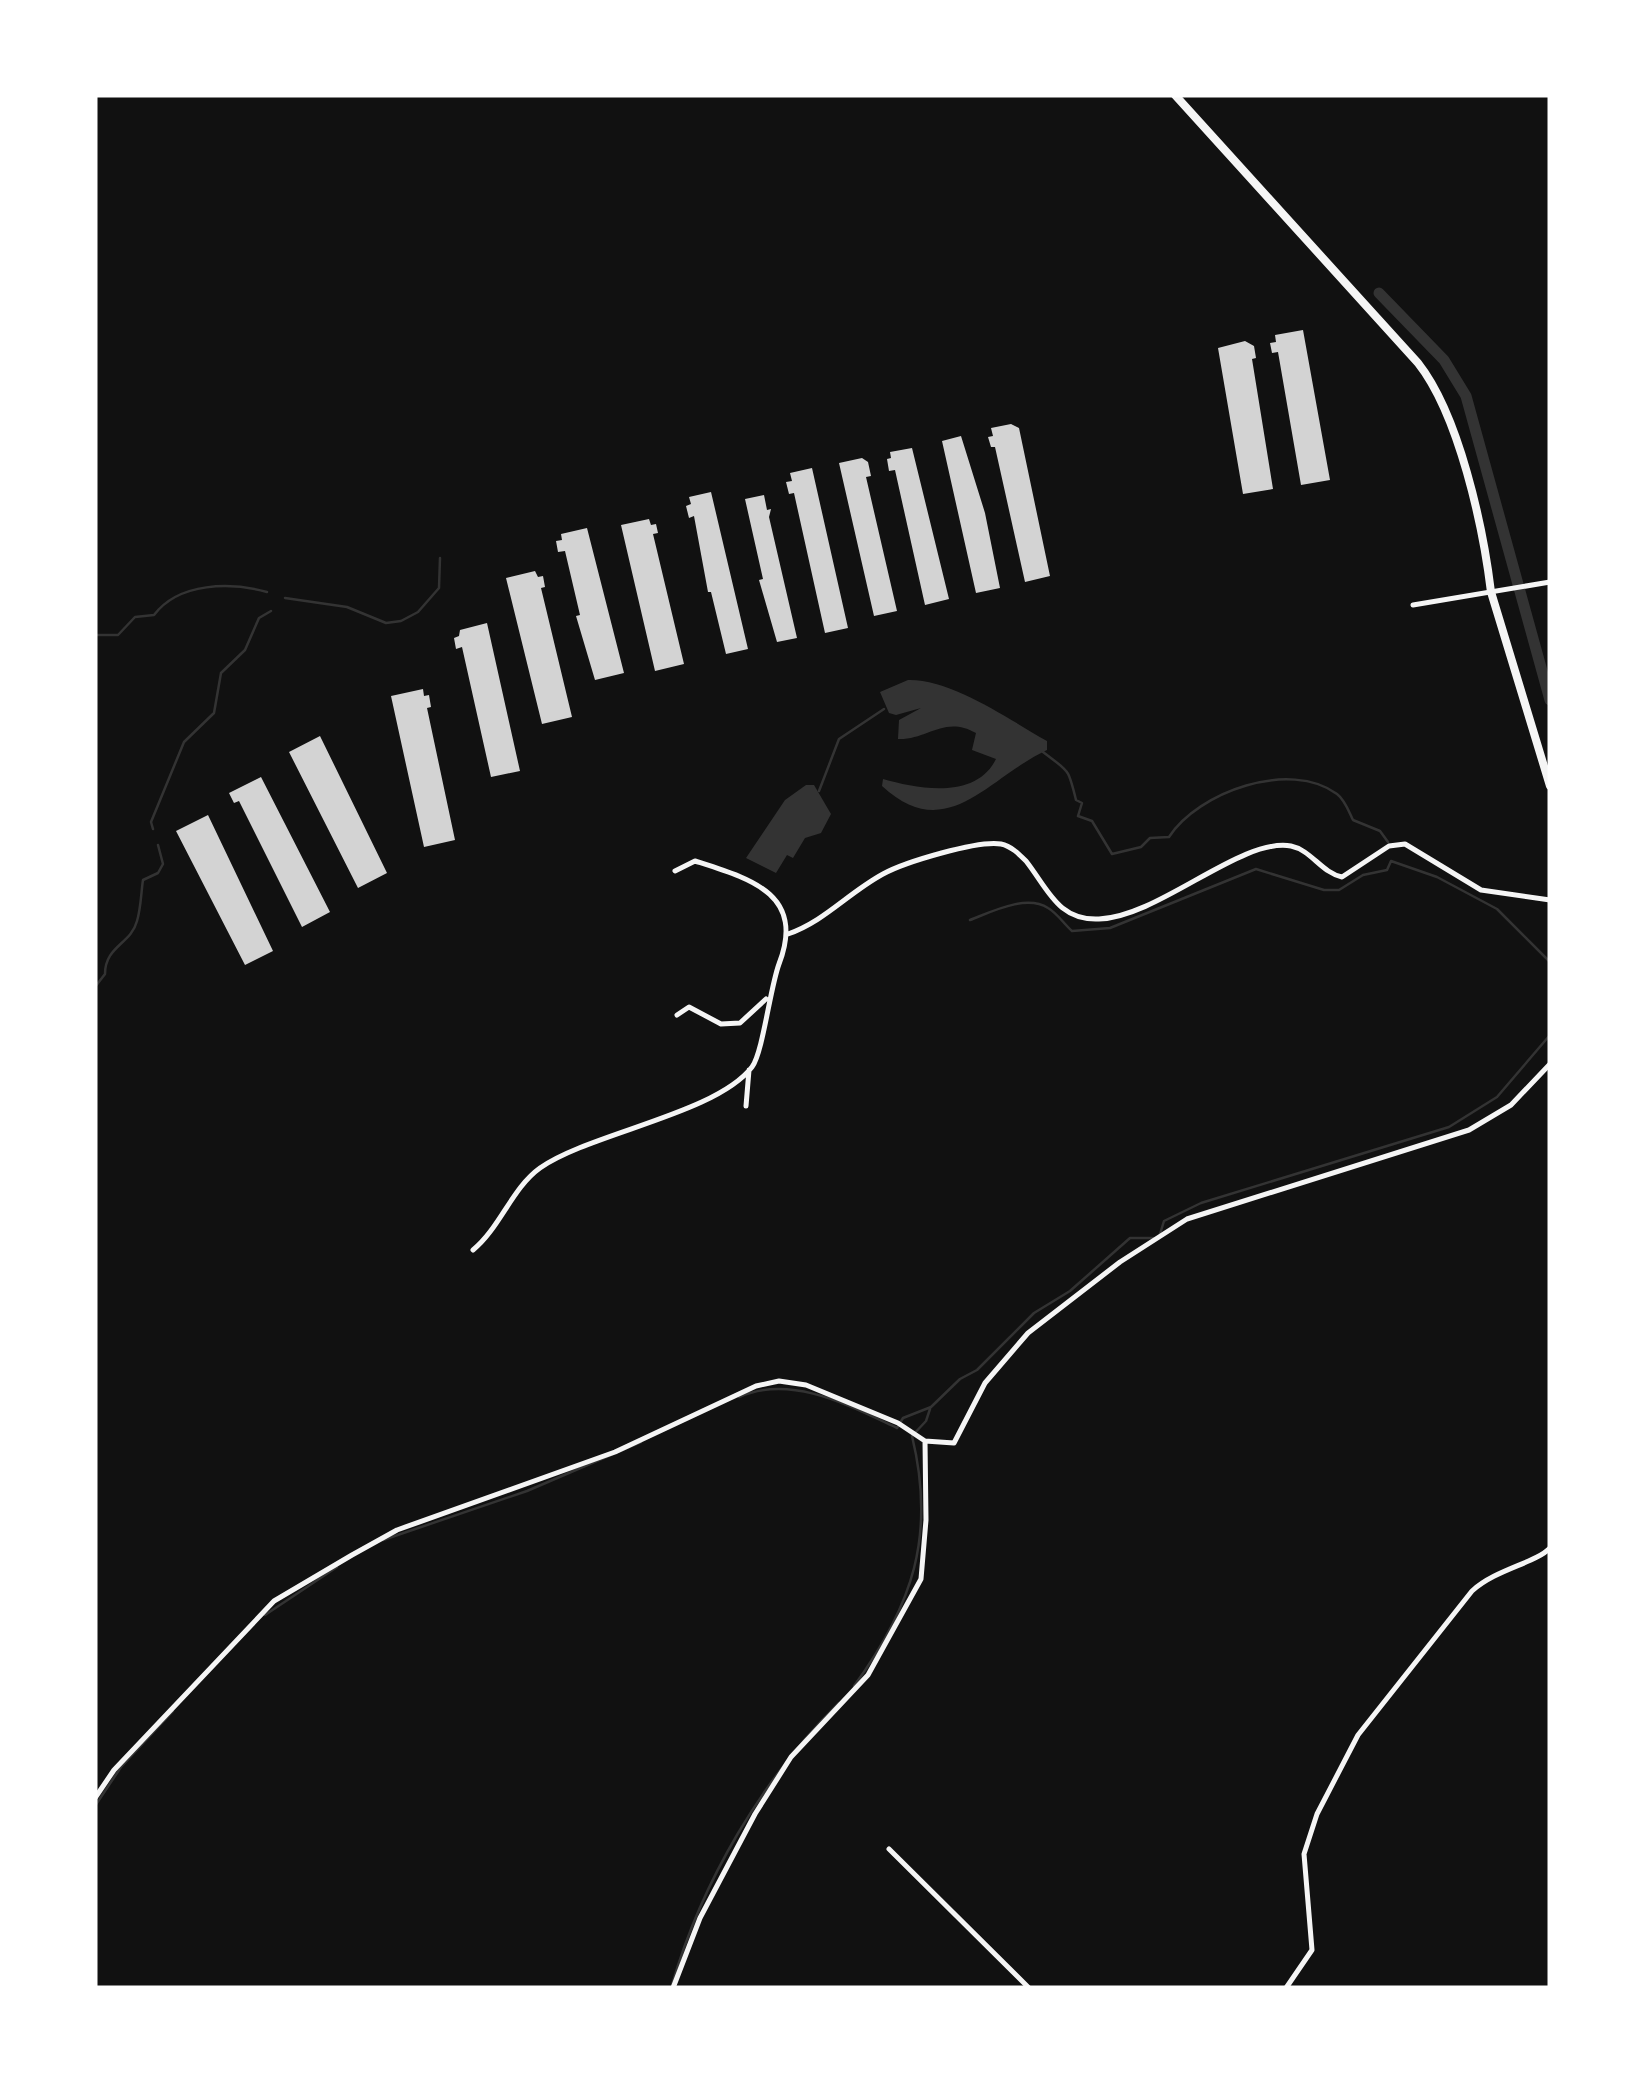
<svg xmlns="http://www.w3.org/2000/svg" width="1645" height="2083" viewBox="0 0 1645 2083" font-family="'PT Serif',serif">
<rect width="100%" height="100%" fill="#111"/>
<path fill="#333" d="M908 680C952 679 1008 719 1047 741V750C987 778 947 846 882 786L883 779C918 789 976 800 996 759L972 750 976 733C944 715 928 740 898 739L899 720 921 708 896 715 889 713 880 692Z
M806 785H814L831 814 821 833 805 838 793 858 787 855 776 873 746 858 785 800Z"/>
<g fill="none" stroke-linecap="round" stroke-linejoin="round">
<path stroke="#333" stroke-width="2.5" d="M285 598 347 607 386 623 401 621 418 612 439 588 440 558
M95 635H118L135 617 154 615C179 582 231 582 267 592
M1043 752C1069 772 1068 767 1076 800L1082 803 1078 816 1092 821 1112 854 1141 847 1150 838 1169 837C1198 792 1290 759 1337 794 1345 800 1349 812 1353 820L1380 831 1388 842
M819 791 839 739 884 709
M153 829 151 822 184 742 214 713 221 673 245 650 259 618 271 611
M970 920C991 912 1026 894 1048 908 1057 913 1064 924 1072 931L1110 928 1256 869 1324 890H1339L1363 875 1387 870 1391 861 1437 877 1497 909 1550 962
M95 987 105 974C105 946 131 944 137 921 141 908 141 893 143 880L158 873 163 864 158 845
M1160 1234 1164 1221 1201 1203 1449 1127 1497 1097 1550 1035
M739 1397C791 1374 848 1405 897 1428L903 1418 931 1407 960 1379 977 1370 1034 1313 1070 1291 1130 1238H1153
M383 1540 527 1491 641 1442
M265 1615 337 1567
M854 1686C913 1605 936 1535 912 1436L926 1421 930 1409
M95 1806 121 1767 173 1711
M672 1985C702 1881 762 1779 839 1703"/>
<path stroke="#333" stroke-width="11" d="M1379 293 1444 360 1466 396 1550 700"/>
</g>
<path fill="#d3d3d3" d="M1303 330 1330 480 1301 485 1278 352 1272 353 1270 343 1276 342 1275 335Z
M1245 341 1254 346 1256 358 1252 359 1273 489 1243 494 1218 348Z
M1011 424 1019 428 1050 576 1025 582 995 447H991L988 437 993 436 991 428Z
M961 436 985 513 1000 588 976 593 942 441Z
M912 448 949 599 925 605 895 470 889 471 887 459 891 458 890 452Z
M862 458 868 462 871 476 866 477 897 611 874 616 839 463Z
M812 468 848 628 825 633 794 493 789 494 786 482 792 481 790 473Z
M711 492 748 649 726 654 711 592H708L694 516 689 518 686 506 691 504 689 497Z
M764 495 767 510 771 509 769 517 797 638 777 642 759 580 763 579 745 499Z
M649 519 651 525 656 524 658 533 653 534 684 664 655 671 621 525Z
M587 528 624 673 595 680 576 616 580 615 565 551 558 552 556 541 562 540 561 534Z
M535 571 538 577 543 576 545 587 541 588 572 717 542 724 506 578Z
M487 623 520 771 491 777 462 647 456 649 454 638 459 636 460 630Z
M423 689 424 696 429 695 431 707 427 708 455 840 424 847 391 696Z
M320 736 387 873 358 888 289 752Z
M261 777 330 912 302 927 239 801 234 803 229 793Z
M208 815 273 951 245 965 176 831Z"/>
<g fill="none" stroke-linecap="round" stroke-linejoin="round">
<path stroke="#f5f5f5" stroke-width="5" d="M1413 605 1550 582
M788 934C825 921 848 893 883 874 905 862 978 840 1001 844 1011 846 1019 854 1026 861 1048 889 1058 921 1099 919 1159 917 1241 837 1291 846 1311 850 1322 873 1342 877L1389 846 1405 844 1481 890 1550 900
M677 1015 689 1007 721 1024 740 1023 766 999
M746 1106 749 1070
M473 1250C500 1228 512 1188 540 1168 590 1133 716 1114 752 1067 763 1052 770 988 779 964 806 894 751 879 695 861L675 871
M95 1798 114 1770 274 1601 352 1555 397 1530 615 1452 756 1386 779 1381 806 1385 898 1423 925 1441 954 1443 985 1383 1028 1333 1120 1262 1187 1219 1469 1130 1511 1105 1550 1064
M889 1849 1029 1988
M673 1988 700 1918 755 1814 791 1757 868 1675 921 1579 926 1520 925 1441
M1286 1988 1312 1950 1304 1854 1317 1814 1358 1735 1472 1591C1496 1569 1536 1563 1550 1548"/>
<path stroke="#f5f5f5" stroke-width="8" d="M1175 95 1418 363C1459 415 1483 526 1491 592L1550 786"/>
</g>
<rect width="1645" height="2083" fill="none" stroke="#ffffff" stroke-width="195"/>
</svg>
